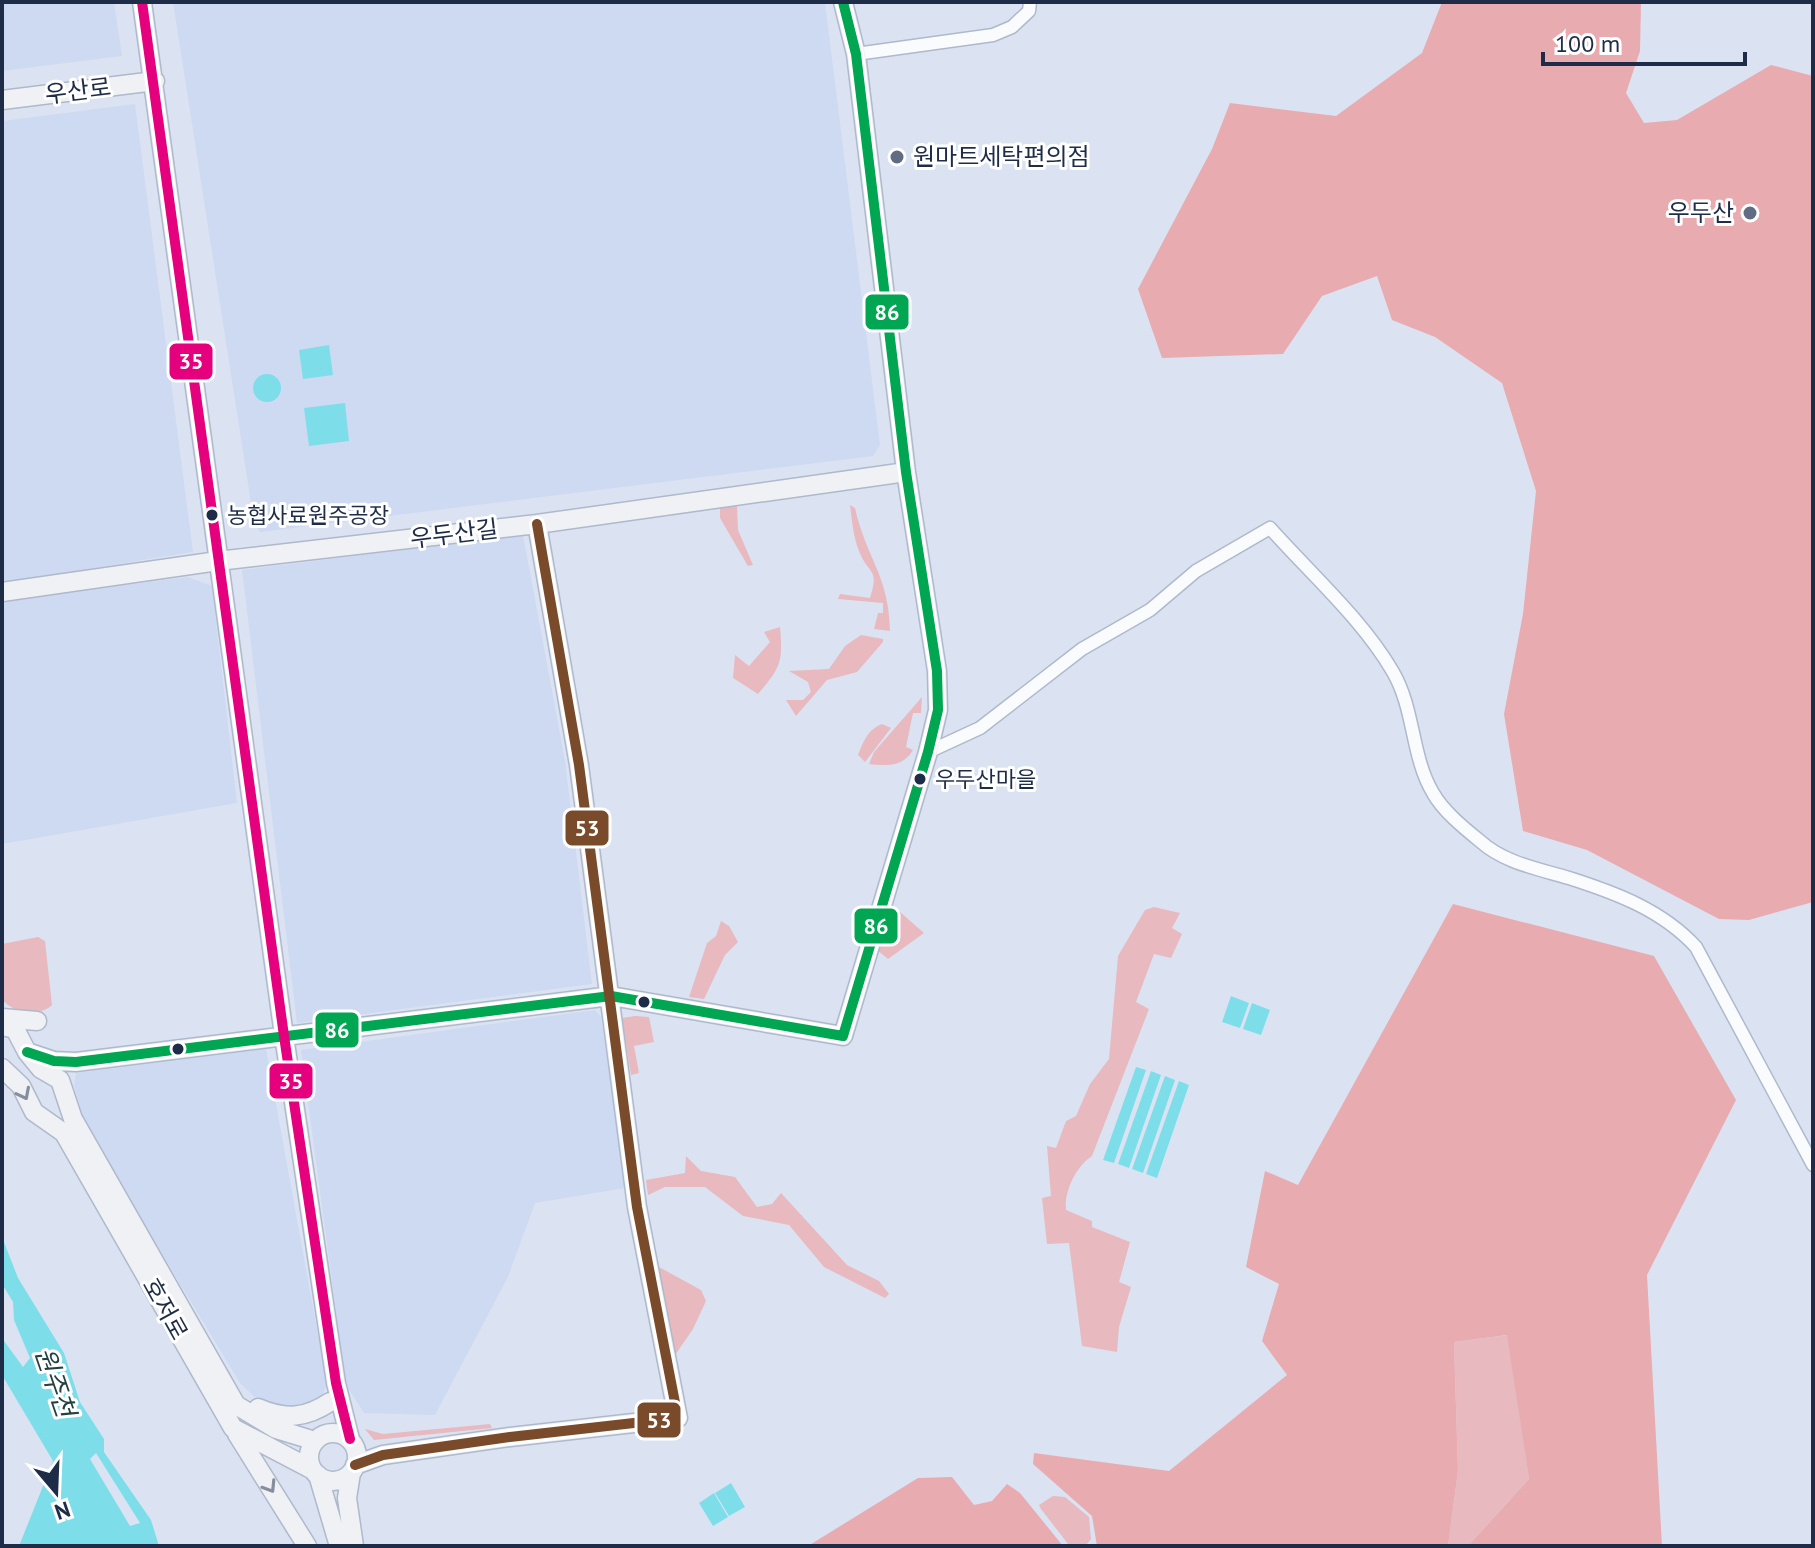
<svg xmlns="http://www.w3.org/2000/svg" width="1815" height="1548" viewBox="0 0 1815 1548" font-family="'PT Sans','Noto Sans KR',sans-serif">
<rect width="100%" height="100%" fill="#dbe3f2"/>
<path fill="#cddaf2" d="M2 2H114L122 56 2 71Z
M173 2H825L880 445 873 456 260 532 254 522Z
M135 104 193 552 2 583V121Z
M523 535 565 761 592 984 297 1023 242 570Z
M188 577 212 586 237 803 2 844V601Z
M595 1010 601 1017 625 1188 535 1203 508 1277 435 1415 364 1413 346 1385 301 1050Z
M266 1049 327 1385 321 1398 283 1409 259 1401 240 1383 87 1130 74 1086 76 1073Z"/>
<path fill="#e8b9be" d="M850 505 855 508C866 558 889 575 890 631L874 629 878 613H883V603L838 599 840 594 870 598C880 567 868 575 859 551 853 536 852 520 850 505Z
M737 506 738 530 753 565 748 566 720 518V508Z
M780 627C783 662 781 667 758 694L733 678 735 655 749 666 770 642 764 632Z
M861 635 883 639V642L857 672 827 680 796 716 786 700H803L811 692 808 682 789 671 829 669 845 646Z
M922 697 921 713H913L906 747 913 750C903 767 887 766 869 764L874 752Z
M882 724 891 728 865 762 858 755C863 742 868 729 882 724Z
M892 905 924 933 888 959 877 950Z
M1154 907 1180 913 1172 928 1182 934 1171 958 1154 954 1136 1002 1149 1009 1092 1156C1076 1166 1064 1192 1066 1210L1092 1221V1227L1130 1242 1119 1282 1131 1287 1119 1327 1117 1352 1082 1346 1069 1243 1047 1244 1042 1198 1051 1196 1047 1146 1056 1148 1066 1121 1076 1116 1090 1084 1109 1059 1118 956 1145 910Z
M721 921 729 926 738 942 725 955 704 999 689 997 707 943 716 936Z
M38 937 45 941 52 1005C39 1017 12 1013 2 999V944Z
M635 1016 649 1017 654 1042 634 1046 639 1073 631 1075 622 1018Z
M686 1156 701 1171 735 1177 757 1207 772 1204 781 1193 847 1265 879 1281 889 1294 885 1298 824 1267 789 1225 743 1216 705 1187H665L648 1195 646 1180 685 1173Z
M659 1267 701 1290 706 1301 693 1329 673 1358Z
M1508 1335 1529 1479 1468 1546H1448L1458 1471 1454 1342Z
M490 1424 492 1428 374 1440 365 1429 383 1434Z
M1053 1496 1065 1497 1089 1517 1091 1539 1086 1545 1068 1544 1041 1509 1039 1505Z"/>
<path fill="#e8abb0" d="M1442 2H1641L1640 51 1626 93 1644 123 1677 120 1771 65 1813 76V902L1749 920 1719 919 1587 850 1523 831 1504 714 1523 614 1536 491 1502 383 1435 337 1392 320 1377 276 1322 296 1283 354 1162 358 1138 289 1212 149 1230 103 1336 116 1422 53Z
M1453 904 1654 956 1736 1100 1647 1275 1662 1546H1468L1529 1479 1507 1335 1454 1342 1458 1471 1448 1546H1097L1092 1516 1033 1464 1034 1453 1169 1471 1287 1375 1262 1341 1279 1284 1246 1267 1265 1171 1298 1185Z
M952 1477 974 1505 992 1501 1007 1484 1020 1493 1063 1546H808L918 1478Z"/>
<path fill="#7ddeea" fill-rule="evenodd" d="M329 345 333 375 303 379 299 350Z
M253 388a14 14 0 1 1 28 0a14 14 0 1 1-28 0Z
M345 403 349 441 309 446 304 408Z
M1231 996 1249 1003 1240 1028 1222 1022Z
M1252 1003 1270 1010 1261 1035 1243 1029Z
M1136 1067 1146 1070 1114 1163 1103 1160Z
M1151 1071 1161 1075 1129 1168 1118 1164Z
M1165 1076 1175 1080 1143 1173 1132 1169Z
M1179 1081 1189 1085 1157 1178 1146 1174Z
M2 1237 18 1278 64 1353 80 1402 104 1439V1452L151 1520 159 1546H19L53 1461 2 1375V1338L23 1367 30 1358 14 1320 13 1302 2 1284ZM96 1453 140 1523 130 1526 90 1459Z
M731 1483 745 1507 729 1516 715 1493Z
M714 1493 728 1517 713 1526 699 1503Z"/>
<g fill="none" stroke-linecap="round" stroke-linejoin="round">
<defs>
<path id="street" d="M856 54 993 35 1012 27 1029 11 1030 2
M928 752 980 728 1082 649 1150 610 1196 571 1270 528C1311 574 1362 619 1393 672 1415 710 1411 756 1433 793 1443 811 1464 828 1480 841 1504 863 1539 869 1569 878 1616 893 1662 910 1696 947L1813 1165"/>
<path id="secondary" d="M142 2 284 1036 336 1383 350 1439
M2 100 155 81
M2 592 218 561 537 524 906 472
M2 1018 37 1021
M2 1026 15 1029 27 1052 41 1069 60 1080 73 1119 236 1405 276 1429 315 1441
M27 1052 54 1061 76 1062 611 996 843 1036 928 752 938 710 937 671 906 472 856 54 843 2
M2 1068 21 1086 34 1112 64 1133 233 1428 313 1470
M258 1408C286 1420 306 1418 330 1402
M309 1457a24 24 0 1 1 48 0a24 24 0 1 1-48 0Z
M237 1434 307 1546
M355 1465 383 1455 510 1437 678 1418 637 1207 579 765 537 524
M351 1473 347 1498 354 1546
M318 1475 339 1546"/>
</defs>
<use href="#street" stroke="#aeb9cc" stroke-width="15"/>
<use href="#secondary" stroke="#aeb9cc" stroke-width="21"/>
<use href="#street" stroke="#fafbfd" stroke-width="12"/>
<use href="#secondary" stroke="#eff1f5" stroke-width="18"/>
<defs>
<path id="bus-1" d="M27 1052 54 1061 76 1062 611 996 843 1036 928 752 938 710 937 671 906 472 856 54 843 2"/>
<path id="bus-2" d="M142 2 284 1036 336 1383 350 1439"/>
<path id="bus-3" d="M355 1465 383 1455 510 1437 678 1418 637 1207 579 765 537 524"/>
</defs>
<use href="#bus-1" stroke="#fff" stroke-width="16"/>
<use href="#bus-2" stroke="#fff" stroke-width="16"/>
<use href="#bus-3" stroke="#fff" stroke-width="16"/>
<use href="#bus-1" stroke="#00a651" stroke-width="10"/>
<use href="#bus-2" stroke="#e5007d" stroke-width="10"/>
<use href="#bus-3" stroke="#7a4b2a" stroke-width="10"/>
</g>
<defs><path id="oneway-chevron" d="M-2-3.5L2.5 0L-2 3.5" fill="none" stroke-width="1.6" stroke-linecap="round" stroke-linejoin="round" transform="scale(2)"/></defs>
<g stroke="#868e9e">
<use href="#oneway-chevron" transform="translate(24 1094) rotate(63)"/>
<use href="#oneway-chevron" transform="translate(270 1487) rotate(58)"/>
</g>
<g fill="#606c83" stroke="#fff" stroke-width="3">
<circle cx="897" cy="157" r="8"/>
<circle cx="1750" cy="213" r="8"/>
</g>
<g fill="#1e2c47" stroke="#fff" stroke-width="3">
<circle cx="212" cy="515" r="7"/>
<circle cx="920" cy="779" r="7"/>
<circle cx="644" cy="1002" r="7"/>
<circle cx="178" cy="1049" r="7"/>
</g>
<g text-anchor="middle" stroke-width="6" stroke-linejoin="round" paint-order="stroke">
<g font-size="22" fill="#1e2c47" stroke="#fff" text-anchor="start">
<text x="227" y="523">농협사료원주공장</text>
<text x="935" y="787">우두산마을</text>
</g>
<g font-size="24" fill="#1e2c47" stroke="#fff">
<text transform="translate(78 91) rotate(-7)" y="8">우산로</text>
<text transform="translate(454 534) rotate(-7)" y="8">우두산길</text>
<text transform="translate(165 1309) rotate(61)" y="8">호저로</text>
</g>
<g font-size="24" fill="#1e2c47" stroke="#fff" text-anchor="start">
<text x="913" y="165">원마트세탁편의점</text>
<text x="1734" y="221" text-anchor="end">우두산</text>
</g>
<g font-size="26" font-style="italic" fill="#234042" stroke="#fff">
<text transform="translate(55 1382) rotate(71)" y="9">원주천</text>
</g>
</g>
<g stroke="#fff" stroke-width="3">
<rect x="864" y="293" width="46" height="38" rx="8" fill="#00a651"/>
<rect x="168" y="342" width="46" height="39" rx="8" fill="#e5007d"/>
<rect x="564" y="809" width="46" height="38" rx="8" fill="#7a4b2a"/>
<rect x="853" y="907" width="46" height="38" rx="8" fill="#00a651"/>
<rect x="314" y="1011" width="46" height="38" rx="8" fill="#00a651"/>
<rect x="268" y="1062" width="46" height="38" rx="8" fill="#e5007d"/>
<rect x="636" y="1401" width="46" height="38" rx="8" fill="#7a4b2a"/>
</g>
<g font-size="22" text-anchor="middle" font-weight="bold" fill="#fff">
<text x="887" y="320">86</text>
<text x="191" y="369">35</text>
<text x="587" y="836">53</text>
<text x="876" y="934">86</text>
<text x="337" y="1038">86</text>
<text x="291" y="1089">35</text>
<text x="659" y="1428">53</text>
</g>
<rect width="1815" height="1548" fill="none" stroke="#1e2c47" stroke-width="8"/>
<g transform="translate(56 1492) rotate(161)" stroke="#ffffff" stroke-width="6" paint-order="stroke">
<path d="M0-6L14 30L0 20L-14 30Z" fill="#1e2c47"/>
<text y="-12" font-size="22" font-weight="bold" text-anchor="middle" fill="#1e2c47">N</text>
</g>
<path d="M1543 52v12h202v-12" fill="none" stroke="#1e2c47" stroke-width="4"/>
<text x="1555" y="52" font-size="24" fill="#1e2c47" stroke="#ffffff" stroke-width="6" paint-order="stroke">100 m</text>
</svg>
